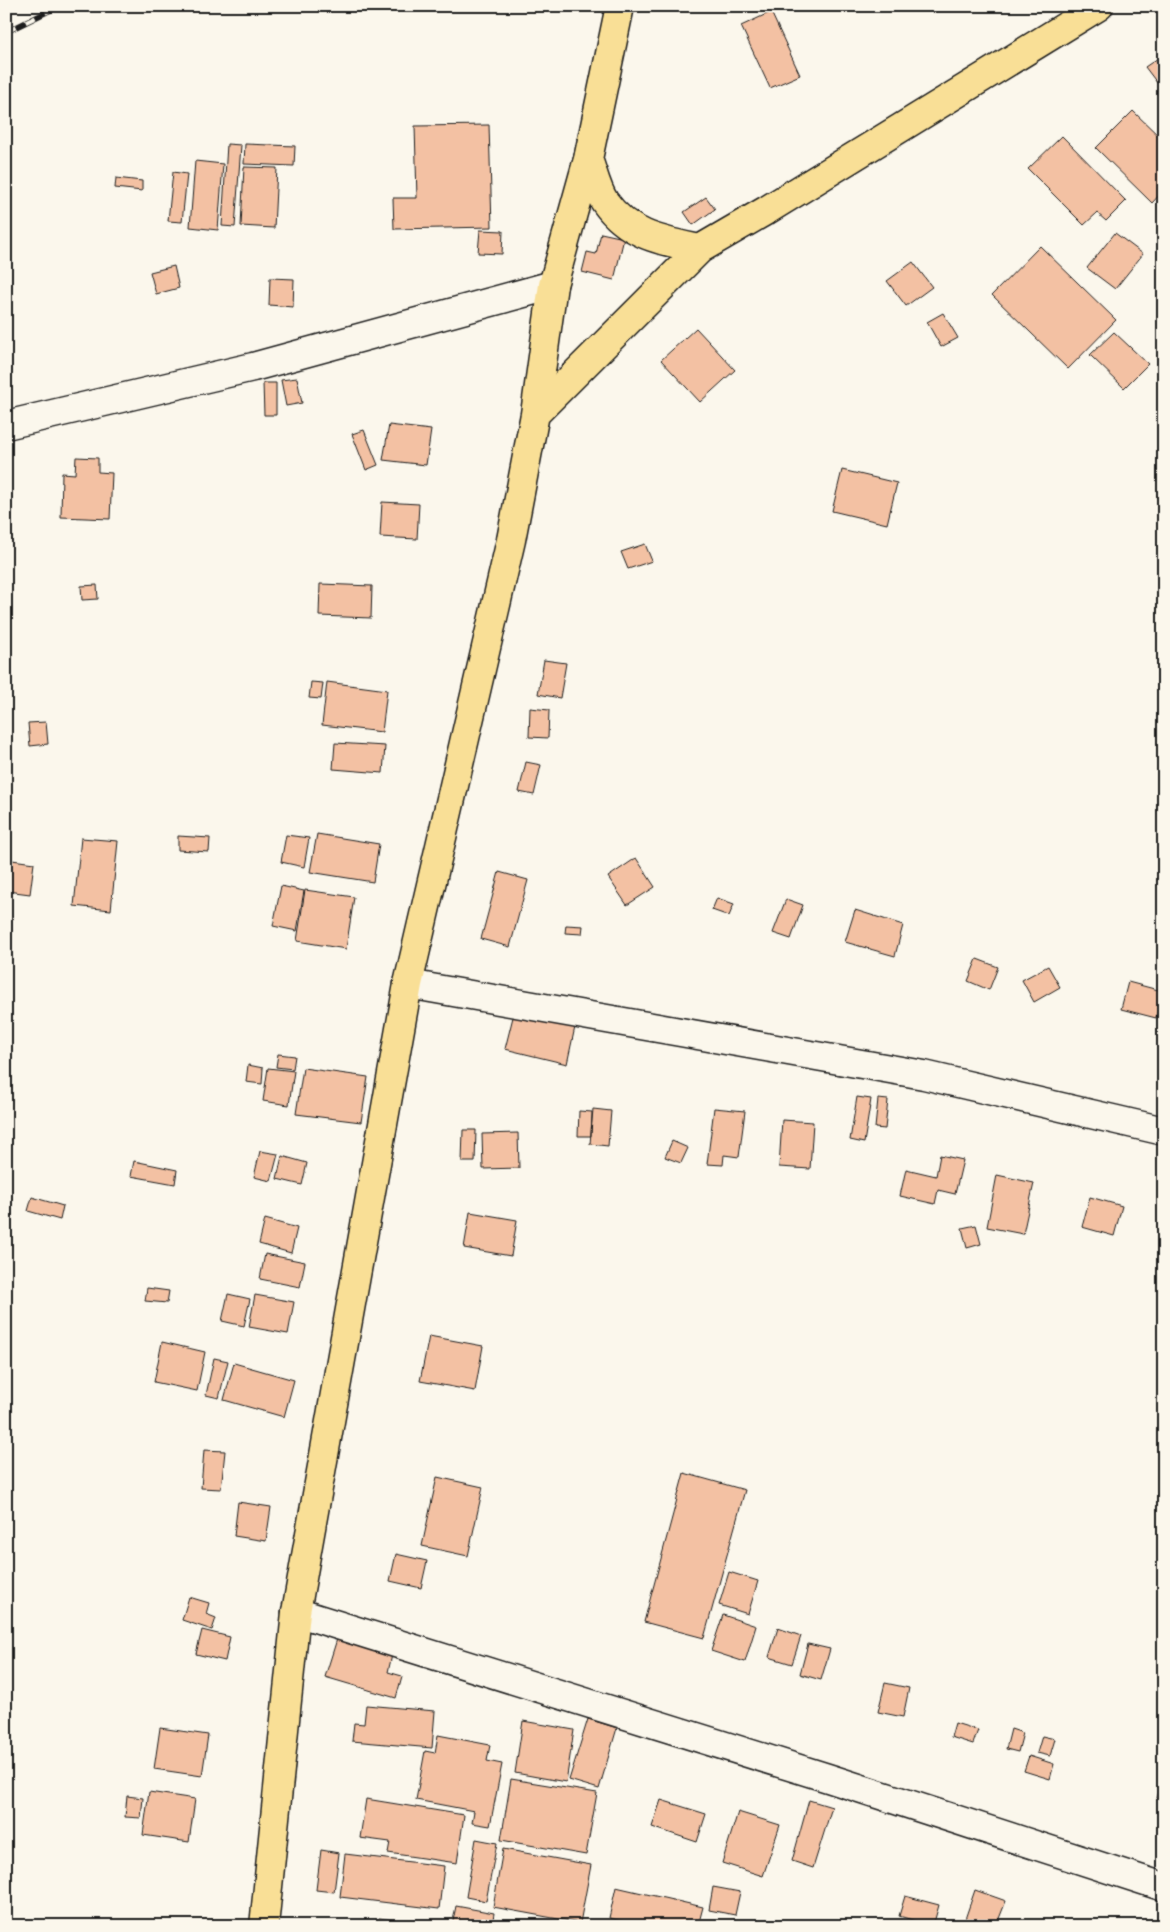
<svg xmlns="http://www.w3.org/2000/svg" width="1170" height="1932" viewBox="0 0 1170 1932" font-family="'Indie Flower',sans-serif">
<rect width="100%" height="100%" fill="#fbf7ec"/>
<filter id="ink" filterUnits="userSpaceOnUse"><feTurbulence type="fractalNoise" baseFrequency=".02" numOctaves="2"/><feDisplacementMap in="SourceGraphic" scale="10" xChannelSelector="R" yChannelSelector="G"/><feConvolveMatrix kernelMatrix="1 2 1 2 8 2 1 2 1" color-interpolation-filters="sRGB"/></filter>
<g filter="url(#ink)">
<path fill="#f3c1a3" stroke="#1c1c1c" d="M771 12 800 75 770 88 741 26Z
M1164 54V92L1145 67Z
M1133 111 1164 141V190L1152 203 1096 148Z
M489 125 492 227 394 229 393 198H417L415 126Z
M1062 136 1126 201 1106 221 1097 213 1084 225 1028 169Z
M227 144 241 145 235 227 222 226Z
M245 144 295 146 294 166 244 164Z
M195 161 223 164 218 230 190 227Z
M244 167 277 168 274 228 241 226Z
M173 172 187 174 182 222 168 221Z
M116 178 142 181V191L115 188Z
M706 197 715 209 693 225 684 212Z
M480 230 503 231 502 254 478 253Z
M601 233 624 238 614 280 582 272 587 252 596 254Z
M1115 233 1143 254 1115 289 1087 268Z
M1040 246 1116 320 1068 369 992 295Z
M913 262 932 287 906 306 887 281Z
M174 266 179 288 156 294 150 272Z
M270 278 294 279 293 307 269 305Z
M943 313 958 338 941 347 927 322Z
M696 328 735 370 700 402 661 360Z
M1114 332 1148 364 1124 388 1090 355Z
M297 378 302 403 286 406 281 380Z
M263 383H276V415H264Z
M389 425 431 430 426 465 383 460Z
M364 430 378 465 366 470 352 434Z
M76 457 98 458V472L112 473 110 519 61 517 62 473 75 474Z
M842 470 897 483 887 524 832 511Z
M382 502 419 504 417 539 380 537Z
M645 544 652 561 628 569 621 552Z
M320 584 372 586 371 618 319 616Z
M97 585 98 599 82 600 81 586Z
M544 660 566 663 560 698 538 694Z
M311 682 323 683 321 699 309 698Z
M327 682 387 690 382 732 322 725Z
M530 708 549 710 548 738 529 737Z
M46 722 48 744 30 746 28 723Z
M335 743 385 746 383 773 333 769Z
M526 762 541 765 534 795 519 792Z
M317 834 379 844 373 882 310 872Z
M286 835 309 838 304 867 281 862Z
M178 836 210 838 209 852 178 850Z
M81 838 118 841 111 910 74 906Z
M636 858 655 887 627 905 608 877Z
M12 860 34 863 30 894 7 891Z
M499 872 528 880 510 947 481 939Z
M281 886 304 891 297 931 273 926Z
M305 890 354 897 346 949 297 941Z
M717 898 734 904 729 916 712 910Z
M786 899 803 905 791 939 773 933Z
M855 910 903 925 895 956 845 942Z
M566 925 583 926 582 934 565 933Z
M977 959 998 967 989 990 968 981Z
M1048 966 1060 987 1034 1002 1022 980Z
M1128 982 1162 991 1156 1018 1121 1009Z
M514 1013 575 1027 567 1064 505 1049Z
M278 1054 295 1056 293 1069 276 1067Z
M248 1065 263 1068 262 1084 246 1082Z
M268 1068 294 1071 289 1105 263 1101Z
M303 1068 368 1077 361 1122 296 1114Z
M857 1097 871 1099 864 1143 850 1140Z
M878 1099 888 1100 885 1129 875 1128Z
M714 1108 745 1111 739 1157 724 1155 723 1165 707 1164Z
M593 1109 611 1111 608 1146 590 1144Z
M579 1111 592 1112 591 1136H578Z
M782 1120 813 1122 810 1169 779 1167Z
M463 1130H476L475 1162H462Z
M518 1133 519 1168 483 1169 482 1134Z
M672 1141 688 1148 681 1163 665 1157Z
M260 1151 278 1154 271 1181 254 1177Z
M940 1155 963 1160 955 1194 938 1190 935 1204 900 1196 906 1169 936 1176Z
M282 1156 307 1163 302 1185 277 1179Z
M134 1161 177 1170 175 1184 131 1176Z
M997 1175 1034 1183 1023 1234 987 1227Z
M32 1197 63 1206 60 1220 28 1211Z
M1090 1197 1122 1206 1114 1236 1082 1227Z
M470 1212 517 1220 511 1256 464 1248Z
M265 1219 297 1228 291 1253 259 1244Z
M976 1225 981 1244 967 1248 962 1228Z
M265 1254 305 1262 300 1287 260 1279Z
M147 1288 169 1291 167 1303 145 1301Z
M228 1294 250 1299 244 1326 222 1321Z
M255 1295 294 1302 288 1334 249 1327Z
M429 1336 483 1346 475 1391 420 1381Z
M162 1342 205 1352 197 1391 154 1382Z
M214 1358 228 1361 219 1398 206 1395Z
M234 1363 294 1380 284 1417 224 1400Z
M204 1450 225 1451 221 1489 201 1488Z
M684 1473 745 1490 704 1638 644 1622Z
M437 1477 483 1487 468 1556 422 1546Z
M238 1502 271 1507 266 1541 234 1536Z
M396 1554 427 1561 421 1588 390 1581Z
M729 1572 758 1581 748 1614 719 1605Z
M189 1597 209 1603 206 1614 216 1618 212 1630 182 1620Z
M723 1615 756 1626 745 1662 711 1651Z
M778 1628 801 1636 792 1664 769 1657Z
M202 1630 230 1637 225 1661 196 1654Z
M337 1639 392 1655 388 1672 402 1676 396 1698 325 1677Z
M808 1644 830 1649 821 1680 800 1674Z
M885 1683 909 1688 903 1717 878 1712Z
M366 1705 435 1711 432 1748 352 1741 354 1723 364 1724Z
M588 1719 617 1728 599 1789 569 1780Z
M523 1721 574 1730 566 1782 515 1773Z
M955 1723 978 1730 973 1744 951 1737Z
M160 1728 208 1735 202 1776 154 1769Z
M1011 1729 1023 1733 1018 1752 1006 1749Z
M438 1735 490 1745 487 1761 502 1764 490 1826 472 1823 474 1811 416 1800 425 1751 435 1753Z
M1042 1736 1055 1739 1050 1756 1037 1753Z
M1029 1756 1054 1764 1050 1779 1024 1771Z
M1163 1775H1164V1800L1156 1798Z
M511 1779 597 1793 586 1855 501 1840Z
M149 1792 195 1799 189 1842 143 1835Z
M127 1796 143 1798 141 1818 125 1817Z
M366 1799 464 1815 457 1863 388 1853 390 1842 360 1838Z
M661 1800 706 1814 697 1842 652 1827Z
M809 1800 832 1807 813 1868 792 1861Z
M738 1812 780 1825 763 1876 722 1863Z
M476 1839 497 1843 486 1901 466 1897Z
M503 1849 591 1865 580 1923 493 1907Z
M321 1850 339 1853 334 1892 316 1890Z
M345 1854 444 1866 439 1909 340 1897Z
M616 1887 703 1907 698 1926H643L609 1918Z
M713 1887 740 1892 735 1915 709 1910Z
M975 1890 1006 1901 996 1926H975L964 1922Z
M905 1896 939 1905 933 1926 899 1916Z
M456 1906 494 1913 492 1926H452Z
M379 1918 415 1923V1926H378Z"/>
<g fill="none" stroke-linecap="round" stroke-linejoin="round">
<defs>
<path id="minor" d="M6 425 253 367 553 285
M408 984 924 1075 1164 1131
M296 1612 828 1778 1164 1887"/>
<path id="major" d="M588 159C593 172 597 191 605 202 629 236 663 241 700 249
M535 414 553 285 588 159 620 6
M264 1926 296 1612 408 984 511 540 535 414 700 249 767 210 1099 6"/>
</defs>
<use href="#minor" stroke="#1c1c1c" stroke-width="31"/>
<use href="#major" stroke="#1c1c1c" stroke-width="31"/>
<use href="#minor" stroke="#fbf7ec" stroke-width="28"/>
<use href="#major" stroke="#f9df96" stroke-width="28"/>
<defs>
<path id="rail" d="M6 32 59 6"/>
</defs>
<use href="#rail" stroke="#1c1c1c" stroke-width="5.5"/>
<use href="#rail" stroke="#fbf7ec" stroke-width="4" stroke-dasharray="11" stroke-linecap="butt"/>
</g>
</g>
<rect width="1170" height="1932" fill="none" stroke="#fbf7ec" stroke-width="25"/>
<rect x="12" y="12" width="1145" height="1907" fill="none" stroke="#1c1c1c" stroke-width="2" filter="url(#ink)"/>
</svg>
